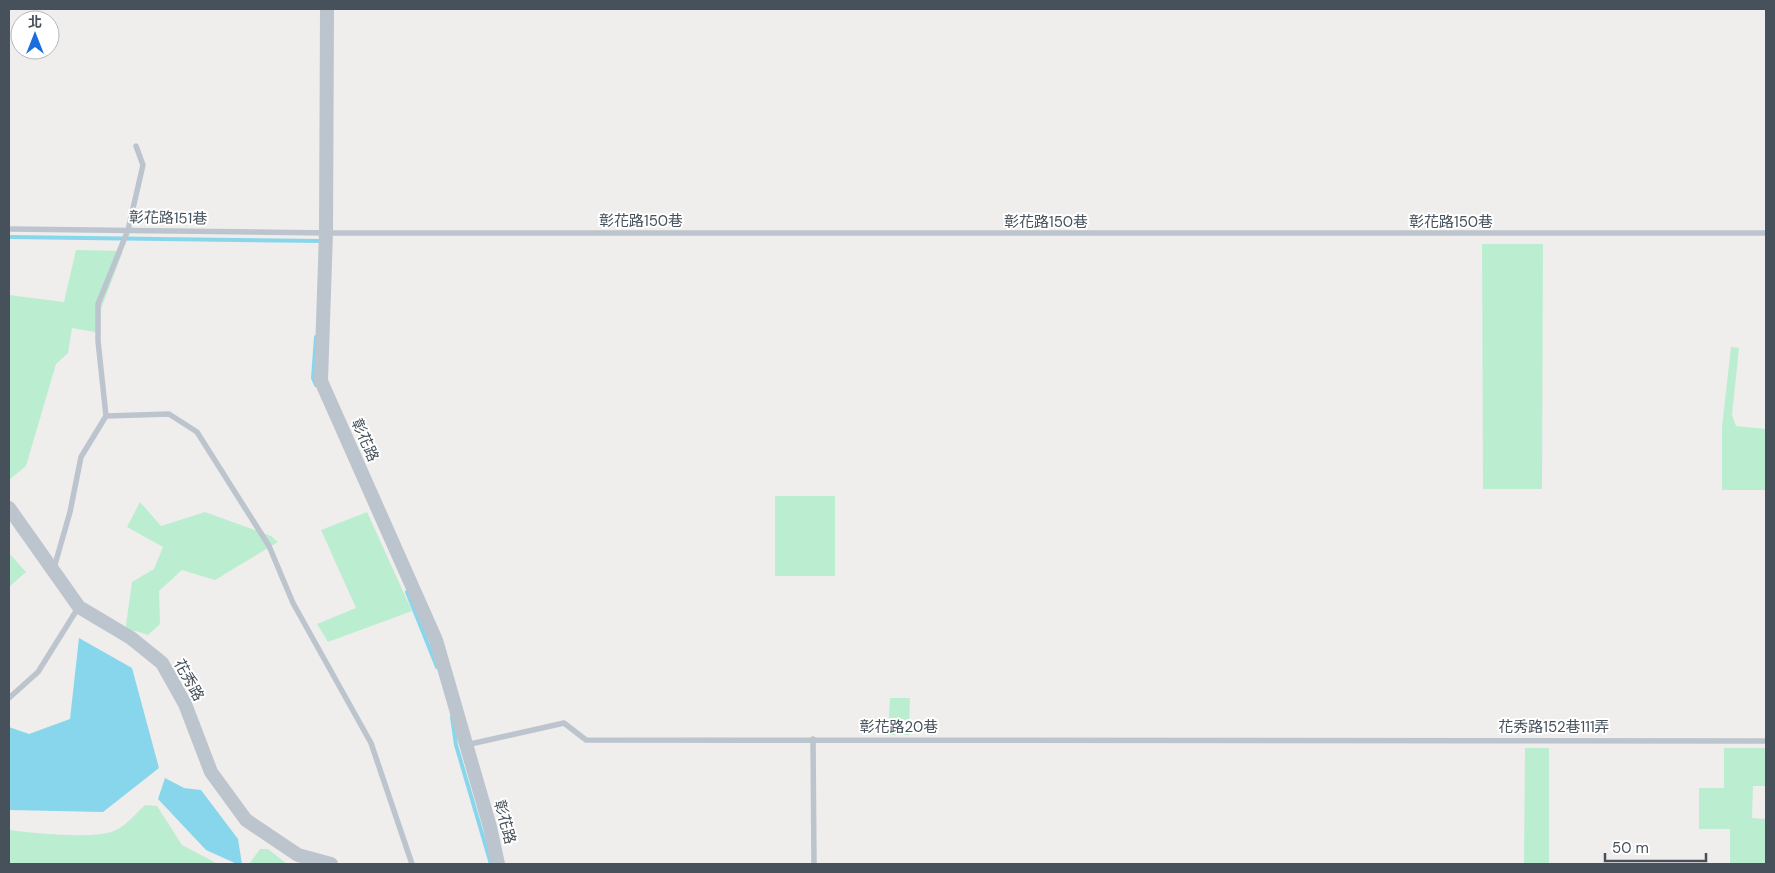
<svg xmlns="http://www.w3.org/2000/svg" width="1775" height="873" viewBox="0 0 1775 873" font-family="'DM Sans','Noto Sans TC',sans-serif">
<rect width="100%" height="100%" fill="#f0eded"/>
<path fill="#bbeed0" d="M1482 244H1543L1542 489H1483Z
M76 250 123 251 101 309 100 333 72 328 68 353 56 364 26 466 9 480V295L64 302Z
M1731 347 1739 348 1732 415 1736 426 1766 429V490H1722V427Z
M775 496H835V576H775Z
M140 502 161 526 205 512 271 536 278 542 215 580 182 570 159 591 160 624 148 635 136 631 125 632 132 582 154 569 163 547 127 527Z
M367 512 412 611 328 642 317 624 356 608 321 530Z
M9 553 26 572 9 587Z
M890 698H910L909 735H888Z
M1525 748H1549V864H1524Z
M1724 748H1766V786H1753L1752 818 1766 819V864H1730V829H1699V788H1724Z
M145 805 157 806 182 845 218 864H9V830C31 833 98 840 116 830 127 825 137 812 145 805Z
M260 849H268L287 864H249Z"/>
<path fill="#88d6ec" d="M79 638 132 668 159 768 103 812 9 810V727L29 734 70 719Z
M165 778 184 788 201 790 238 839 242 864H237L206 850 158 799Z"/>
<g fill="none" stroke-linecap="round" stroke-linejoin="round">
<path stroke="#88d6ec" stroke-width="4" d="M9 237 322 241
M316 337 313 378 316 385
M407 592 437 667
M452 717 456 745 491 864"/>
<path stroke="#bcc5cd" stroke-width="5.5" d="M9 229 326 233H1766
M106 416 169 414 197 432 269 546 293 603 371 743 412 864
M54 568 70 512 81 457 106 416 98 341V304L128 230 143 165 136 146
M9 698 38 672 78 608
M813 739 814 864
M466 745 564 723 586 740 1766 741"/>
<path stroke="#bcc5cd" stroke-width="14" d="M327 9 326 233 321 381 436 640 490 827 498 864
M9 508 79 607 131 638 162 663 185 704 211 772 246 820 298 855 331 864"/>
</g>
<g text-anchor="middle" stroke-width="4" stroke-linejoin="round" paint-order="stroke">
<g font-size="15" fill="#46515b" stroke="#fff">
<text transform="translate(168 218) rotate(1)" y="5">彰花路151巷</text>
<text x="641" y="226">彰花路150巷</text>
<text x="1046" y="227">彰花路150巷</text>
<text x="1451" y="227">彰花路150巷</text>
<text transform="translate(365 440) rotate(66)" y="5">彰花路</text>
<text transform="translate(189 680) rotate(61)" y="5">花秀路</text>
<text x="899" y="732">彰花路20巷</text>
<text x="1554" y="732">花秀路152巷111弄</text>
<text transform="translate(505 822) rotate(75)" y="5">彰花路</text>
</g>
</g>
<rect width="1775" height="873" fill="none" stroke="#46515b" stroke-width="20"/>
<g transform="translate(35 35)"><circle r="24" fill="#ffffff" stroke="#b5b9bd"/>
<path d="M0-4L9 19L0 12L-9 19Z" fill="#196ddf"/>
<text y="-8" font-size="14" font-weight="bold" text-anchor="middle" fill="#46515b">北</text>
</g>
<path d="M1605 853v8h101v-8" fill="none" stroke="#46515b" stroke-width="2.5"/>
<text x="1612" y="853" font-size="15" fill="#46515b" stroke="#ffffff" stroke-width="4" paint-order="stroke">50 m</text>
</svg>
